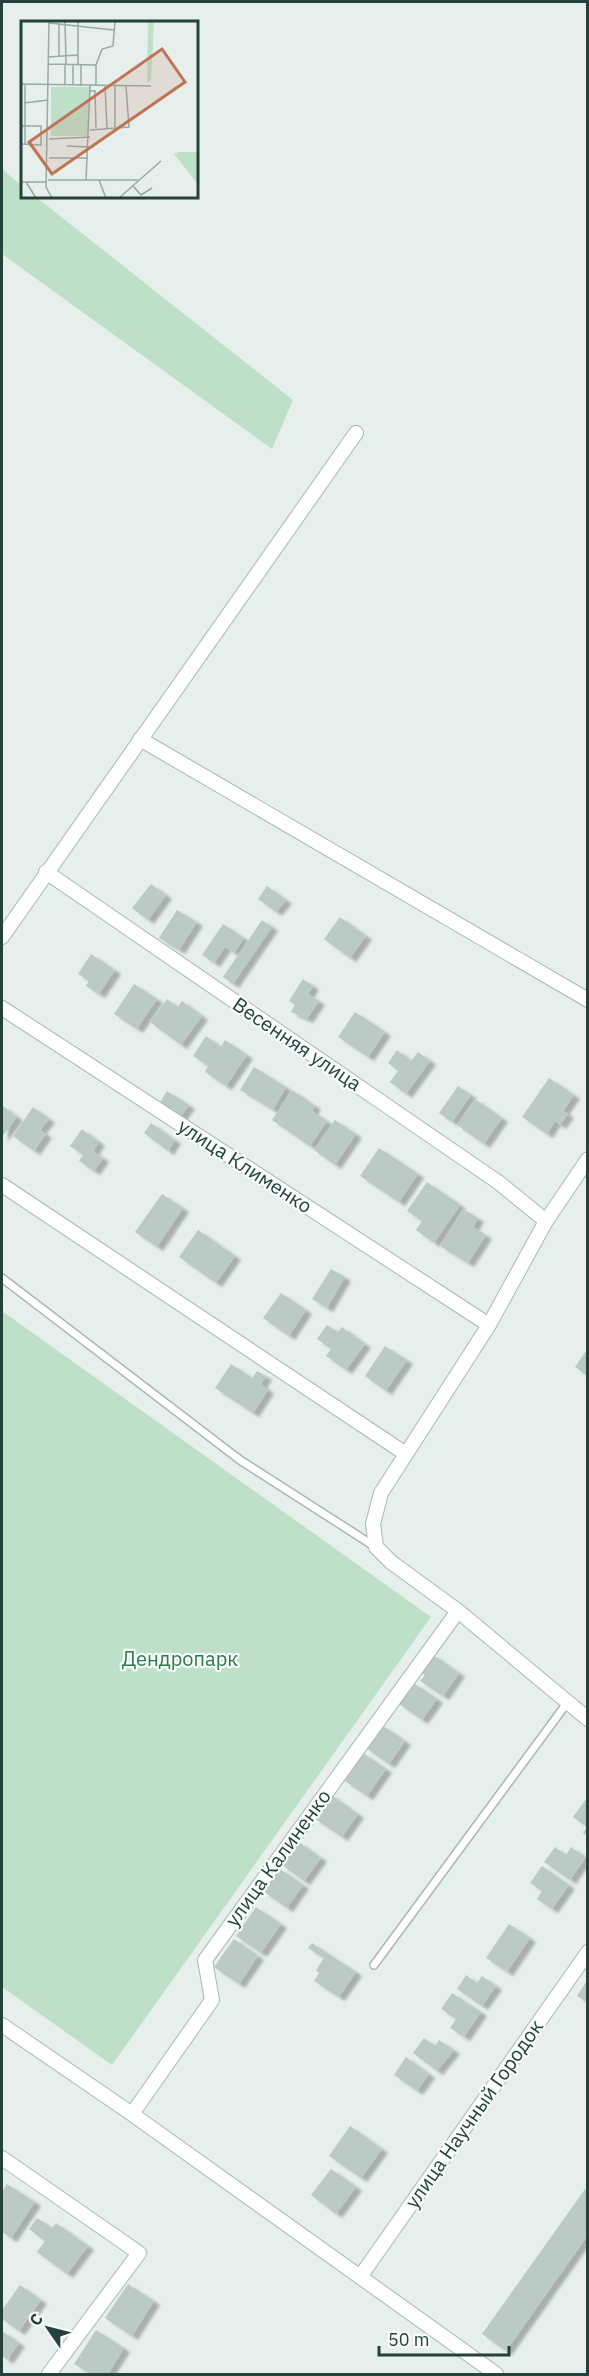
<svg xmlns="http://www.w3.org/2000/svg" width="589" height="2376" viewBox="0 0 589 2376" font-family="'IBM Plex Sans',sans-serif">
<defs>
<filter id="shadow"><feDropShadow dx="6" dy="4" stdDeviation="1.5" flood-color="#0004"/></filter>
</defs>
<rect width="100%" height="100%" fill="#e6efeb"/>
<path fill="#bfe0c8" d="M2 169 22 186V196L36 197 293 400 272 449 2 254Z
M2 1311 431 1617 112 2065 2 1987Z"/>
<path fill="#bbcac4" filter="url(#shadow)" d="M151 884 166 895 148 920 132 908Z
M267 886 286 900 276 912 258 899Z
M177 910 197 922 179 950 159 938Z
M340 917 366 936 350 958 324 939Z
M262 920 272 927 233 984 223 977Z
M223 924 244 938 234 953 225 947 214 963 202 955Z
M91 954 115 970 99 994 86 986 89 981 78 974Z
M303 979 313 986 308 994 319 1001 307 1019 291 1012 295 1005 289 1001Z
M134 984 157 999 137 1029 114 1014Z
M167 999 178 1007 182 1001 202 1016 181 1045 150 1022Z
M355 1012 385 1032 368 1057 338 1037Z
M206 1036 221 1047 225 1040 247 1055 226 1086 205 1072 208 1066 193 1056Z
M397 1050 411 1061 418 1052 430 1061 406 1094 390 1082 398 1071 388 1063Z
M254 1067 286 1087 273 1110 240 1090Z
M549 1078 574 1095 563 1111 568 1114 560 1125 555 1121 547 1134 522 1117Z
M458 1086 471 1095 452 1122 439 1113Z
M292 1090 315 1106 312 1111 327 1121 310 1146 272 1120Z
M167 1091 189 1105 180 1118 159 1104Z
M475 1099 502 1118 484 1144 457 1125Z
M2 1105 17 1117 2 1137Z
M33 1107 49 1119 40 1130 46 1134 34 1151 13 1136Z
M335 1120 356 1134 335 1165 314 1150Z
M151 1123 175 1140 168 1151 144 1133Z
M82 1129 99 1142 93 1151 103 1158 94 1171 79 1161 83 1155 70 1146Z
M379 1148 418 1174 399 1202 360 1176Z
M427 1182 460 1205 434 1243 416 1230 422 1221 407 1211Z
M162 1194 183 1208 157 1247 135 1232Z
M463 1209 478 1218 473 1227 486 1235 468 1263 440 1246Z
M198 1230 235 1256 216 1283 179 1257Z
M331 1269 345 1277 327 1308 312 1299Z
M281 1293 306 1310 289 1336 263 1318Z
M327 1325 338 1332 342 1327 365 1344 346 1370 326 1356 331 1349 317 1339Z
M385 1346 407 1360 386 1391 365 1376Z
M588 1348V1376L575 1367Z
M231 1364 252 1378 257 1371 266 1376 261 1384 268 1390 253 1413 215 1388Z
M432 1654 459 1673 443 1696 420 1681 425 1675 420 1672Z
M415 1684 437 1699 422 1720 398 1703 408 1689 410 1691Z
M382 1725 405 1741 389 1764 366 1748Z
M363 1753 386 1769 367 1796 345 1781Z
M330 1794 358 1814 342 1837 314 1818Z
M586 1799 588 1800V1837L583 1833 587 1827 573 1817Z
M299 1842 321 1858 304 1881 282 1865Z
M555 1847 566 1855 571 1847 586 1857 570 1880 544 1862Z
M542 1866 569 1885 552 1909 537 1899 542 1891 530 1883Z
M280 1869 303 1885 287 1908 264 1892Z
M256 1907 281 1924 261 1953 236 1936Z
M509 1924 530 1938 507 1972 486 1958Z
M234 1939 258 1956 239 1984 214 1967Z
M312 1943 356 1972 339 1997 314 1981 319 1973 316 1970 324 1958 308 1948Z
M466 1975 477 1983 482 1976 496 1986 482 2006 457 1989Z
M588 1979V2003L577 1996Z
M452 1993 481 2012 464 2037 450 2028 456 2019 441 2009Z
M424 2038 435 2046 439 2040 454 2050 437 2071 413 2053Z
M406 2057 429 2074 417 2091 394 2075Z
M350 2126 382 2149 361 2178 329 2156Z
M331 2169 356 2187 336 2214 311 2195Z
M7 2184 35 2202 11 2238 2 2232V2192Z
M588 2185V2235L506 2351 482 2334Z
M37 2218 52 2228 56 2223 88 2246 67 2274 37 2252 45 2241 29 2229Z
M128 2284 154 2301 132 2336 105 2318Z
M20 2285 41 2300 19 2331 2 2319V2310Z
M96 2330 124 2348 108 2374H91L74 2364Z
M2 2331 19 2343 7 2360 2 2356Z"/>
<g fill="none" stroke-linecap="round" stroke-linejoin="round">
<defs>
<path id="service" d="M2 1278 240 1460 374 1546
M374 1965 567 1703"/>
<path id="minor" d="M140 739 588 1000
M46 872 498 1182 546 1221
M2 937 356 433
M2 1008 489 1325
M588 1159 546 1221 489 1325 381 1493 373 1524 376 1547 391 1562 458 1611 588 1719
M2 1185 406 1454
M2 2025 132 2114 496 2374
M132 2114 212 2000 205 1960 458 1611
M2 2158 139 2253 49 2374
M360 2277 588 1952"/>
</defs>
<use href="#service" stroke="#a8b8b2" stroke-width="10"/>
<use href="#minor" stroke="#a8b8b2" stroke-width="16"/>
<use href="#service" stroke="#fff" stroke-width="7"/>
<use href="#minor" stroke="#fff" stroke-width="14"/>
</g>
<g text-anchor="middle" stroke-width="4.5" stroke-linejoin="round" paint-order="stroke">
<g font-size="20" fill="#24423a" stroke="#f7fbf9">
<text transform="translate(297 1044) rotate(34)" y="7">Весенняя улица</text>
<text transform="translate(245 1166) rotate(33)" y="7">улица Клименко</text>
<text transform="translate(278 1858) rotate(-54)" y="7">улица Калиненко</text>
<text transform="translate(474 2114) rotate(-55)" y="7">улица Научный Городок</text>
</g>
<g font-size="20" fill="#2d7a4b" stroke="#f7fbf9">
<text x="180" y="1666">Дендропарк</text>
</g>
</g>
<g transform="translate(21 21)">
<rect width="177" height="177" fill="#e6efeb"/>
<path d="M127 0H133L130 60 126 61ZM30 66H68L67 115H30ZM158 131H177V163L153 133Z" fill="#bfe0c8"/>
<path fill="none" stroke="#98aaa4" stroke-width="1.5" d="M28 0 25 166 31 177M44 0 45 43M28 2 93 9M38 35V2M27 36 57 34M27 43 75 44 81 28 92 25 94 0M44 43V64M57 43V0M75 44V65M0 63 130 65M52 64V43M60 65V44M84 65 86 107M94 65V106M69 70H74L75 107M3 82 27 79M0 105H20V124L0 123M69 109 108 106 105 65M28 118 69 116M4 123V63M46 125 68 126M28 137H67M27 159H119M65 159 69 65M78 159 85 177M0 161H25M5 161 15 177M112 165 120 174 131 167M98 177 140 140"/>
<path fill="#c07456" fill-opacity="0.15" stroke="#c07456" stroke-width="3" d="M141 28 164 61 31 153 8 121Z"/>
<rect width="177" height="177" fill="none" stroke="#24423a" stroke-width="3"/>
</g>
<rect width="589" height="2376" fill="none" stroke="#24423a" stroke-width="6"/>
<g transform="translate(48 2328) rotate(305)" stroke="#f7fbf9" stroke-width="4.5" paint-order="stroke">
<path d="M0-4.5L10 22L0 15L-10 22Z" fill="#24423a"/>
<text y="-9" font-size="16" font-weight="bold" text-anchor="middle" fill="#24423a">С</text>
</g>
<path d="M379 2346v9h130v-9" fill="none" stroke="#24423a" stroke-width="3"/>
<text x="388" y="2346" font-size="18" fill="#24423a" stroke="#f7fbf9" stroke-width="4.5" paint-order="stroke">50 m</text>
</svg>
